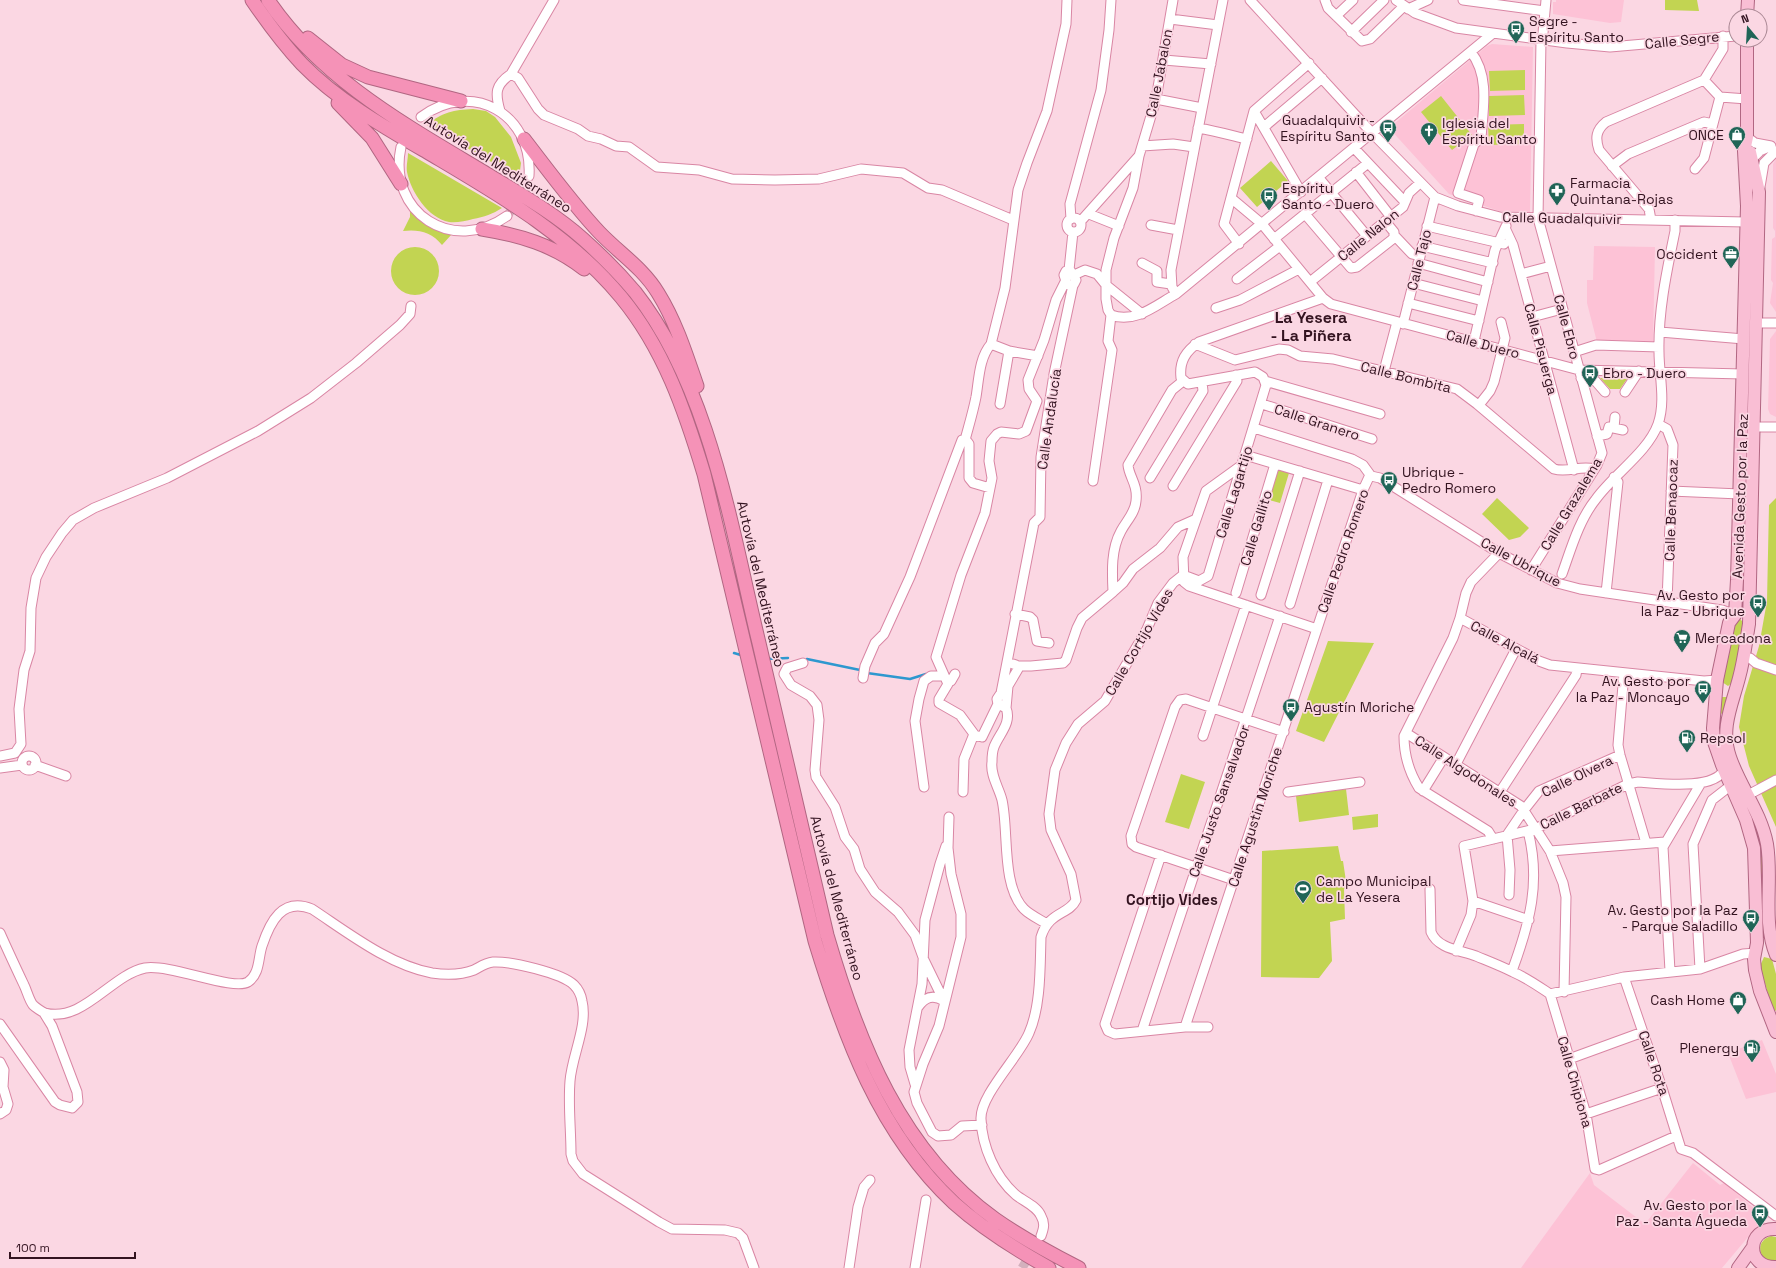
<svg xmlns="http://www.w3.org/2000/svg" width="1776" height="1268" viewBox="0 0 1776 1268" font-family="'Space Grotesk',sans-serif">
<rect width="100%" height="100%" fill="#fbd7e3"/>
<path fill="#fdc2d6" d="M1556 0H1624L1621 22 1610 23 1553 14V2H1556Z
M1492 44 1533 47 1530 212 1499 211 1449 194 1389 128 1487 46Z
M1776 159V312L1770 303 1773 283 1771 280 1772 239 1775 237V231L1773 228V164Z
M1594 246 1655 247 1653 344 1597 342 1587 303V280H1593Z
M1776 331V417L1770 414 1768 409 1770 339Z
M1762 1040 1776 1074V1092L1746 1099 1728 1053Z
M1693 1163 1720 1185 1724 1183 1755 1209 1760 1204 1770 1211 1722 1268H1521L1590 1173 1594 1185 1645 1224Z"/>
<path fill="#c2d452" d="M1665 0H1697L1699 11 1665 10Z
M1525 70V90L1490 91 1489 71Z
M1524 95 1525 115 1489 116V96Z
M1441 96 1472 135 1452 150 1421 112Z
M473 109 486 111 495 117 511 137 521 163 519 178 427 125C442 112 454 110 473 109Z
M1524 124V144L1489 145 1488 125Z
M408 153 502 208C493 214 484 217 473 219 466 221 456 223 449 222 428 218 411 192 407 172 406 166 408 159 408 153Z
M1271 161 1288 181 1257 207 1240 188Z
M410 210 429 226 452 234 442 245C432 232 418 229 403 231L410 217Z
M391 271a24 24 0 1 1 48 0a24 24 0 1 1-48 0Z
M1600 378 1627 379 1620 389H1610Z
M1747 407H1750L1746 576 1742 577Z
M1280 470 1289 473 1280 503 1269 500 1278 471Z
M1497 498 1529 528 1520 537 1509 540 1482 514Z
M1776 498V827L1749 766 1739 727 1744 696 1759 646 1767 601 1769 505Z
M1737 619H1740L1744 623 1733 682 1728 686 1722 682 1733 622Z
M1328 641 1374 643 1324 742 1296 731Z
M1721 697H1726L1728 699 1724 714 1718 713Z
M1718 719 1722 720 1763 848 1765 911H1761L1760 859 1721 753Z
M1181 774 1205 782 1189 829 1165 822Z
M1346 789 1349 815 1299 822 1296 796Z
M1378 814V827L1353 830 1352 817Z
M1338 846 1341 861H1343L1347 888 1344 889 1345 919 1330 922 1332 961 1319 978 1261 977 1262 851Z
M1764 957 1772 959 1776 974V1011L1772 1008 1760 966Z
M1771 1236 1776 1237V1260L1769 1261 1763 1257C1757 1248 1761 1239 1771 1236Z"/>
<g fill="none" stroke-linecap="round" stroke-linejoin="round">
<path stroke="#2e98cf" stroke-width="2.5" d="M734 653 744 656
M766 659 788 658
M807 659 860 670
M867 673 910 679 926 674"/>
<path stroke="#d3b0bc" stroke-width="9" stroke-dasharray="9 4.5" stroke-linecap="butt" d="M507 216 524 193 529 176
M1022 1268 1039 1240"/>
<defs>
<path id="minor" d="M1250 0 1372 133 1435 197 1458 206 1500 217 1746 222
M1325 0 1328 8 1362 41 1370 39 1403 7
M1396 0 1415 13 1456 28 1567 43 1610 47 1736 36
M1463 0 1545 11
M1408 9 1428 0
M1336 16 1353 0
M1170 19 1218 25
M1351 32 1384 0
M1471 52C1490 76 1483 110 1481 138L1474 144 1458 193 1479 200 1476 211
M1164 60 1211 64
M511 74 518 78 538 109 544 115 578 129 588 136 601 139 616 146 629 147 657 167 699 170 732 179 775 180 819 179 861 169 903 173 928 188 942 190 1013 220
M1720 97 1747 99
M1156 99 1202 108
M500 111C495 93 495 85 511 74L554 0
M1254 111 1301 192
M421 117C472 79 533 114 529 176
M1264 127 1322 78
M1198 128C1215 131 1230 135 1247 139
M1747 137 1755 143 1771 146
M1142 146 1173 144 1194 147
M401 147C387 213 453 255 507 216
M1354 148 1405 202
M1748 163 1760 151 1769 147
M1612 166 1628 154 1704 122 1713 124
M1695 169 1704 158 1720 97 1704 80
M1356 172 1391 217
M1319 178 1367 236
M1760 187 1764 163 1776 151
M1231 198 1262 224 1323 298 1331 304 1579 370 1743 374
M1089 214 1119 226
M1305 214 1351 268 1357 267 1394 238V232L1385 221
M1067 225a7 7 0 1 1 14 0a7 7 0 1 1-14 0Z
M1071 219 1070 204 1101 90 1109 30 1111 0
M1651 220 1649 209 1599 150C1595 138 1596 130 1606 122L1704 80 1723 49V36
M1080 222 1138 157
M1151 225 1178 230
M1427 226 1504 244
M1506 230 1513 245 1574 470
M1394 235 1412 254 1420 256
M1274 239 1368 163
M1239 244 1224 224 1254 111 1309 63
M1422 246 1493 263
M1142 263 1157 271V282L1171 284
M1418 263 1488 282
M1069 270 1073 232
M1070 270 1076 280 1074 284 1072 286 1067 284 1064 275 1066 271Z
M1521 274 1551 266
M1074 275 1085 270 1097 274 1106 285 1142 314
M1237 279 1280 246
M1310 282 1403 207 1409 193 1420 183
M1413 283 1483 301
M1176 294 1172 287 1171 270 1223 0
M1408 303 1479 321
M1216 308 1240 300 1299 269
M1111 315C1135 324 1156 305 1176 294L1492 34
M1532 317 1562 309
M1756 323H1776
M1403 324 1435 197
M1660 332 1744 339
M1474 341 1495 250 1506 226
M991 344 1009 351 1038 356
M1195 344 1235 360 1279 349 1288 350 1300 356 1333 359 1457 389 1477 404 1554 469C1568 473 1581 465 1594 469
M1574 352 1596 345 1659 347
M1384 371 1397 322
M1581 378 1591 376 1605 392
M1265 381 1380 414
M1625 392 1639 371
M1000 404 1009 351
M1262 404 1372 439
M1479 405 1490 391 1494 382 1505 338 1501 322
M1658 424 1667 429 1673 445 1667 602
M1754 427H1776
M1254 428 1352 459 1363 465 1371 476
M1614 428 1615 417
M1597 436 1607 434 1609 427 1623 430
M965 440C969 425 973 412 976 397 979 379 979 358 991 344L1005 288 1018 190 1027 163 1047 111 1066 24 1067 0
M1245 455 1363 490
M1242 465 1206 491 1183 557 1184 582 1189 586 1317 629
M1371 476 1380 478 1499 553 1557 583 1580 589 1722 610 1735 615
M1150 478 1203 391 1202 382
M1093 481 1112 350 1108 341 1111 315 1108 310 1106 299V270L1114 238 1133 188 1139 156 1156 99 1173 0
M1173 486 1237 381 1236 375
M1671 491 1740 494
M1531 570 1597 465 1602 453 1538 218 1541 40 1543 33 1546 0
M1562 574C1571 549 1579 520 1596 499 1613 475 1648 452 1658 424 1666 401 1659 375 1659 352 1658 311 1667 270 1675 231V220
M1183 575 1199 581 1208 576 1266 385 1263 377 1255 372 1188 384 1181 378C1179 361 1186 351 1199 342L1323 298
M1113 592 1123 583 1133 569 1160 548 1178 527 1196 519
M1236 593 1275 464
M1606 593 1618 482 1614 477
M1261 595 1300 471
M1290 604 1328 480
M1015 614 1030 617 1033 620 1037 641 1049 643
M1460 618 1539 661 1550 665 1704 681 1717 680
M1750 658 1756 663 1776 670
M803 663 787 668 784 674 791 685 810 696 817 705 819 720 815 770 816 777 835 807 845 837 854 849 860 869 875 892 898 912 915 935 924 960 944 1001C933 994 925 997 918 1007
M1017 666H1031L1063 663 1066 660 1077 628 1082 618 1113 592C1112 571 1111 549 1121 531 1127 520 1135 513 1136 501 1138 484 1129 477 1128 465L1172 390 1183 381
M1624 673 1618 745 1620 755 1646 843
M863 678 865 666 875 643 884 634 910 577 962 440H966L969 444V478L973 483 990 488
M948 682 951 681 955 674
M1006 708 1008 686 1018 669 1016 665 1013 664
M1406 733 1521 806 1550 851 1563 883 1566 897 1564 992
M974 735 982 737 998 704
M1203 736 1246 605
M22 763a7 7 0 1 1 14 0a7 7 0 1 1-14 0Z
M0 756 15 753 21 744 19 709 24 670 30 651 31 608 36 578 46 557 62 533 73 520 94 508 167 478 258 431 311 398 356 363 400 325 410 314 411 306
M1456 764 1516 649
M35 765 66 776
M0 768 22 765
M924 787 915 721 919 699 924 681 931 676H943
M1423 791 1444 757
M963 792 964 759 974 734 960 715 939 703V699L948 684 936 657 961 575 985 513 992 478 989 461 991 441 997 434 1001 432 1019 434 1026 431 1037 401 1029 389 1028 380 1044 340 1056 300 1066 280
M1288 792 1360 782
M1500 792 1576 675 1577 669
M1748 795 1776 780
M949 817 948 848 951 874 961 914V937L939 1026 923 1064 914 1092 917 1103 932 1132 938 1136 951 1135 962 1126 982 1125
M1493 839 1488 831 1419 788C1409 772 1404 755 1404 736L1453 638 1460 618 1466 593 1471 582 1499 553
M1550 851 1665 842
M1161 855 1105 1024 1108 1031 1115 1034 1185 1027H1208
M1234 880 1136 847 1132 844 1131 836 1175 707 1180 700 1186 699 1284 732
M1430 889 1431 932C1438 949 1460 950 1476 956 1488 961 1501 966 1513 972 1527 978 1538 986 1550 994L1624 977 1700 969 1743 954 1756 953
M1509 895 1510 870 1507 835 1524 810 1539 791 1620 755
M1473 901 1529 920
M1047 924C1039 919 1030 915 1024 909 1001 885 1009 831 1002 800 999 788 990 775 992 762 992 757 992 752 994 747 999 734 1012 723 1006 708L998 704 997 699 1001 693 1034 523 1040 517 1041 457 1054 374 1073 285
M0 933C8 951 16 968 24 985 27 991 29 1000 33 1005 35 1007 42 1012 45 1013 83 1023 111 975 145 968 171 964 233 991 248 982 260 974 258 958 262 946 270 922 282 897 312 909 347 932 389 965 432 973 445 975 461 975 474 970 480 967 485 963 493 962 510 961 562 973 574 985 578 989 581 995 582 1001 588 1026 572 1055 570 1081 568 1105 571 1130 571 1154L573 1161 583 1174 659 1222 672 1229 725 1230 738 1233 743 1238 754 1268
M1456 951 1471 915 1473 901 1464 846 1535 829 1628 784 1638 782C1657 783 1716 791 1724 769
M1700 969 1693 844 1712 800 1730 786
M1512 971C1530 922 1541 882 1528 831
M1670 971 1663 847 1701 783
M1624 977 1662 1088 1681 1149 1693 1153 1776 1216
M1550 994 1586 1114 1595 1169 1599 1170 1676 1136
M0 1024 55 1102 60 1105 72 1108 78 1102 77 1092 52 1026 44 1013
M1185 1027 1363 490 1369 477 1371 476
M1142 1031 1280 616
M1569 1059 1643 1032
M0 1062 4 1070 3 1087 8 1104 6 1110 0 1114
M915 1084 910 1067 909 1050 922 984 925 920 940 864 946 846
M1586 1114 1662 1088
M1041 1236C1044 1228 1045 1223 1041 1216 1037 1206 1023 1201 1016 1195 995 1177 982 1146 981 1119 980 1095 1019 1057 1029 1033 1041 1006 1040 967 1041 937 1049 911 1069 915 1076 900L1071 874 1051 830 1049 814 1055 770 1066 743 1078 724 1105 701 1147 629 1158 603 1173 583 1183 575
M849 1268 858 1207 864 1187 870 1180
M915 1268 926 1200"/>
<path id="major" d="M1747 16 1748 0
M1747 40V137L1744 151 1747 206 1737 580 1735 615 1729 623 1717 680 1713 728 1714 742 1722 765 1746 820 1754 848 1757 943 1754 959 1755 970 1760 991 1776 1032
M1750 152 1759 192 1749 624C1746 642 1744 660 1739 678 1732 705 1720 729 1730 757 1740 787 1761 812 1767 844 1773 880 1762 921 1776 955
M1776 1229C1746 1227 1745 1268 1776 1267
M1738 1268 1753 1247"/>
<path id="highway" d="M252 0C267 22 284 45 302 64 337 100 384 127 427 152 496 193 569 234 621 297 664 349 685 411 704 474L815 941C844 1036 879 1133 954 1203 983 1229 1015 1249 1049 1268
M268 0C322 80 407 126 487 174 520 194 554 213 583 239 601 255 619 273 635 292 710 387 731 527 759 643 781 740 804 837 827 935 858 1042 901 1152 995 1219 1022 1238 1050 1253 1079 1268
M308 38 342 65 368 77 461 101
M338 103 372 138 401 184
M524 139C548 170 572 203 599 232 619 253 643 268 658 293 676 322 686 354 697 386
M482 229C519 235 554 245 584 269"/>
</defs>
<use href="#minor" stroke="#d986a4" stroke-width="11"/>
<use href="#major" stroke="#b16682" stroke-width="14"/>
<use href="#highway" stroke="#b16682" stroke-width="15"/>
<use href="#minor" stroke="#fff" stroke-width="9"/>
<use href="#major" stroke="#f9bed4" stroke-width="12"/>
<use href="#highway" stroke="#f592b7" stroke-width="13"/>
</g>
<defs>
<symbol id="bus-pin" viewBox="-11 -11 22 30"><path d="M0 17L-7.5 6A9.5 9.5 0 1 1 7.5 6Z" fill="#206557" stroke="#fbd7e3"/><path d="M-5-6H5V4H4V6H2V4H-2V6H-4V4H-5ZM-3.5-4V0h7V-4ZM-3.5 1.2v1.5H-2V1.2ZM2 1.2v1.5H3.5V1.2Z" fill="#fff"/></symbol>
<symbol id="church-pin" viewBox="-11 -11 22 30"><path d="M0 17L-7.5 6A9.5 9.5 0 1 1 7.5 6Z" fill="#206557" stroke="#fbd7e3"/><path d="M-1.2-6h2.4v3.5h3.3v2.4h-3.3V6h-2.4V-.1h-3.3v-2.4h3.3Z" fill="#fff"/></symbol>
<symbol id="shop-pin" viewBox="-11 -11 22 30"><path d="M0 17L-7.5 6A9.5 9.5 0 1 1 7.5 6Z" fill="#206557" stroke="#fbd7e3"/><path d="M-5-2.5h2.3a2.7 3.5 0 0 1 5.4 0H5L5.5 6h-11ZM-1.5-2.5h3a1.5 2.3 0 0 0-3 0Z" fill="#fff"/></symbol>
<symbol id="pharmacy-pin" viewBox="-11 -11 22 30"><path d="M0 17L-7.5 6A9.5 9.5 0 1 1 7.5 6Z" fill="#206557" stroke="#fbd7e3"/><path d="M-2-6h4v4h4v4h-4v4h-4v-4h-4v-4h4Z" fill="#fff"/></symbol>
<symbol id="office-pin" viewBox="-11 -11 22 30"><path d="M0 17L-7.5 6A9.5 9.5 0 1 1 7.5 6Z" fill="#206557" stroke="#fbd7e3"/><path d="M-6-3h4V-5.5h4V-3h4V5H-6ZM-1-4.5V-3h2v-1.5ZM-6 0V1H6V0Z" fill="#fff"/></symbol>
<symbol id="supermarket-pin" viewBox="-11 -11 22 30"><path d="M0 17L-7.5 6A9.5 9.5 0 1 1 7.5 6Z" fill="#206557" stroke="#fbd7e3"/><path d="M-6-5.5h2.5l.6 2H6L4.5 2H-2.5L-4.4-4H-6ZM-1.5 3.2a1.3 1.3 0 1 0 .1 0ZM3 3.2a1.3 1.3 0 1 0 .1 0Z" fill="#fff"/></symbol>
<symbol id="fuel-pin" viewBox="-11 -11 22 30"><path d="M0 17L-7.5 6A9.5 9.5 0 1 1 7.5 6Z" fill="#206557" stroke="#fbd7e3"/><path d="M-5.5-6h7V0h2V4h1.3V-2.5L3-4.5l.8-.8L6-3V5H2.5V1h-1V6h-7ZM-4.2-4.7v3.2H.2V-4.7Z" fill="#fff"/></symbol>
<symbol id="stadium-pin" viewBox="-11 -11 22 30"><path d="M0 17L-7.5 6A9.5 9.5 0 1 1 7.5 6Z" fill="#206557" stroke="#fbd7e3"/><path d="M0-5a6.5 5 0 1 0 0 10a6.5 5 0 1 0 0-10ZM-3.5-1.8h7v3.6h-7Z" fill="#fff"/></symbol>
</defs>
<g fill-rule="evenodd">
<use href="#bus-pin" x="1506" y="19" width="20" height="27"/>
<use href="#bus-pin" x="1378" y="118" width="20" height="27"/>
<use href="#church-pin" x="1419" y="121" width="20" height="27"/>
<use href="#shop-pin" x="1727" y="125" width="20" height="27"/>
<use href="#pharmacy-pin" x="1547" y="181" width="20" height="27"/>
<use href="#bus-pin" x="1259" y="186" width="20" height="27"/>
<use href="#office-pin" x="1721" y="244" width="20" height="27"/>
<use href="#bus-pin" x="1580" y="363" width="20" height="27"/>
<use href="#bus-pin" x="1379" y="470" width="20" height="27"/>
<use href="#bus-pin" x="1748" y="593" width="20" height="27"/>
<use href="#supermarket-pin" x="1672" y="628" width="20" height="27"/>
<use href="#bus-pin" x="1693" y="679" width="20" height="27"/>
<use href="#bus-pin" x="1281" y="697" width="20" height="27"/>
<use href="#fuel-pin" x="1677" y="728" width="20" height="27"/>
<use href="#stadium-pin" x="1293" y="879" width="20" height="27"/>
<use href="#bus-pin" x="1741" y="908" width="20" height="27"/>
<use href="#shop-pin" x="1728" y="990" width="20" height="27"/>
<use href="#fuel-pin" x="1742" y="1038" width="20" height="27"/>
<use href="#bus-pin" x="1750" y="1203" width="20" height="27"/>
</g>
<g text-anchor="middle" stroke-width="3.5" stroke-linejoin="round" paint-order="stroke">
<g font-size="14" fill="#331320" stroke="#fbd7e3" text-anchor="start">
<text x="1529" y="26">Segre -<tspan x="1529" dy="16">Espíritu Santo</tspan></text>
<text x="1375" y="125" text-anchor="end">Guadalquivir -<tspan x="1375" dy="16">Espíritu Santo</tspan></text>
<text x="1442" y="128">Iglesia del<tspan x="1442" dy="16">Espíritu Santo</tspan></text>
<text x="1724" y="140" text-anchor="end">ONCE</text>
<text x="1570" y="188">Farmacia<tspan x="1570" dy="16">Quintana-Rojas</tspan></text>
<text x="1282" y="193">Espíritu<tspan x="1282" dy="16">Santo - Duero</tspan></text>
<text x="1718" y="259" text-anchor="end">Occident</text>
<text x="1603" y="378">Ebro - Duero</text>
<text x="1402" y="477">Ubrique -<tspan x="1402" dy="16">Pedro Romero</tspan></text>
<text x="1745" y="600" text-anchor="end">Av. Gesto por<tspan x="1745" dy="16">la Paz - Ubrique</tspan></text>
<text x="1695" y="643">Mercadona</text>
<text x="1690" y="686" text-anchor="end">Av. Gesto por<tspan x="1690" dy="16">la Paz - Moncayo</tspan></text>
<text x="1304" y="712">Agustín Moriche</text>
<text x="1700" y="743">Repsol</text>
<text x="1316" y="886">Campo Municipal<tspan x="1316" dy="16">de La Yesera</tspan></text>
<text x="1738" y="915" text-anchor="end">Av. Gesto por la Paz<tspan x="1738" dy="16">- Parque Saladillo</tspan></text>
<text x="1725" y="1005" text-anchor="end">Cash Home</text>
<text x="1739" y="1053" text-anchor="end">Plenergy</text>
<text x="1747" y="1210" text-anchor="end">Av. Gesto por la<tspan x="1747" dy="16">Paz - Santa Águeda</tspan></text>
</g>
<g font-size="14" fill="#331320" stroke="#fbd7e3">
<text transform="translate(1682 40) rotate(-6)" y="5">Calle Segre</text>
<text transform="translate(1159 73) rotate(-79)" y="5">Calle Jabalon</text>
<text transform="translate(498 164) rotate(32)" y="5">Autovía del Mediterráneo</text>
<text transform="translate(1562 218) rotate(1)" y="5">Calle Guadalquivir</text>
<text transform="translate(1368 235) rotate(-39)" y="5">Calle Nalon</text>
<text transform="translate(1419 260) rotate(-76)" y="5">Calle Tajo</text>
<text transform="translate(1567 327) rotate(75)" y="5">Calle Ebro</text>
<text transform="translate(1483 344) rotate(15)" y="5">Calle Duero</text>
<text transform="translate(1541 349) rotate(75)" y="5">Calle Pisuerga</text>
<text transform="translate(1406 377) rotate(14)" y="5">Calle Bombita</text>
<text transform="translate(1049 419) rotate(-82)" y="5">Calle Andalucía</text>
<text transform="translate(1317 422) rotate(18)" y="5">Calle Granero</text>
<text transform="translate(1234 492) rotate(-73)" y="5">Calle Lagartijo</text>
<text transform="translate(1740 496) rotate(-88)" y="5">Avenida Gesto por la Paz</text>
<text transform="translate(1571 504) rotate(-59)" y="5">Calle Grazalema</text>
<text transform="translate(1671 510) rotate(-88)" y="5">Calle Benaocaz</text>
<text transform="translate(1256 528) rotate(-73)" y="5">Calle Gallito</text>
<text transform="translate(1343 551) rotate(-71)" y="5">Calle Pedro Romero</text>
<text transform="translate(1521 562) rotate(28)" y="5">Calle Ubrique</text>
<text transform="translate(761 584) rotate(77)" y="5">Autovía del Mediterráneo</text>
<text transform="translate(1139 642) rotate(-60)" y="5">Calle Cortijo Vides</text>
<text transform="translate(1505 642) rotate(28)" y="5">Calle Alcalá</text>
<text transform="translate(1466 771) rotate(33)" y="5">Calle Algodonales</text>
<text transform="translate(1577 776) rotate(-26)" y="5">Calle Olvera</text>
<text transform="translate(1219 801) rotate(-71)" y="5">Calle Justo Sansalvador</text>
<text transform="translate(1581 806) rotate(-26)" y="5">Calle Barbate</text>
<text transform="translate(1255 817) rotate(-72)" y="5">Calle Agustin Moriche</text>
<text transform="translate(837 898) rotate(75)" y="5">Autovía del Mediterráneo</text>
<text transform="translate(1654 1063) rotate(71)" y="5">Calle Rota</text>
<text transform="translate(1575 1082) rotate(74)" y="5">Calle Chipiona</text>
</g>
<g font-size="15" font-weight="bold" fill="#331320" stroke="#fbd7e3">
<text x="1172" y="905">Cortijo Vides</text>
</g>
<g font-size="16" font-weight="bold" fill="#331320" stroke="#fbd7e3">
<text x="1311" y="323">La Yesera<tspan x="1311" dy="18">- La Piñera</tspan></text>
</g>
</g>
<g transform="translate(1748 28) rotate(342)"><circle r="19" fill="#fbd7e3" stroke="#ab8995"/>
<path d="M0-3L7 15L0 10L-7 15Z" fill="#206557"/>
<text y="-6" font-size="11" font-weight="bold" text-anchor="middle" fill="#331320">N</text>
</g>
<path d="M10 1252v6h125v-6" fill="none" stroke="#331320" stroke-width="2"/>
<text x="16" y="1252" font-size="12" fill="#331320" stroke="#fbd7e3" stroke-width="3" paint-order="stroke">100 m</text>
</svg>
